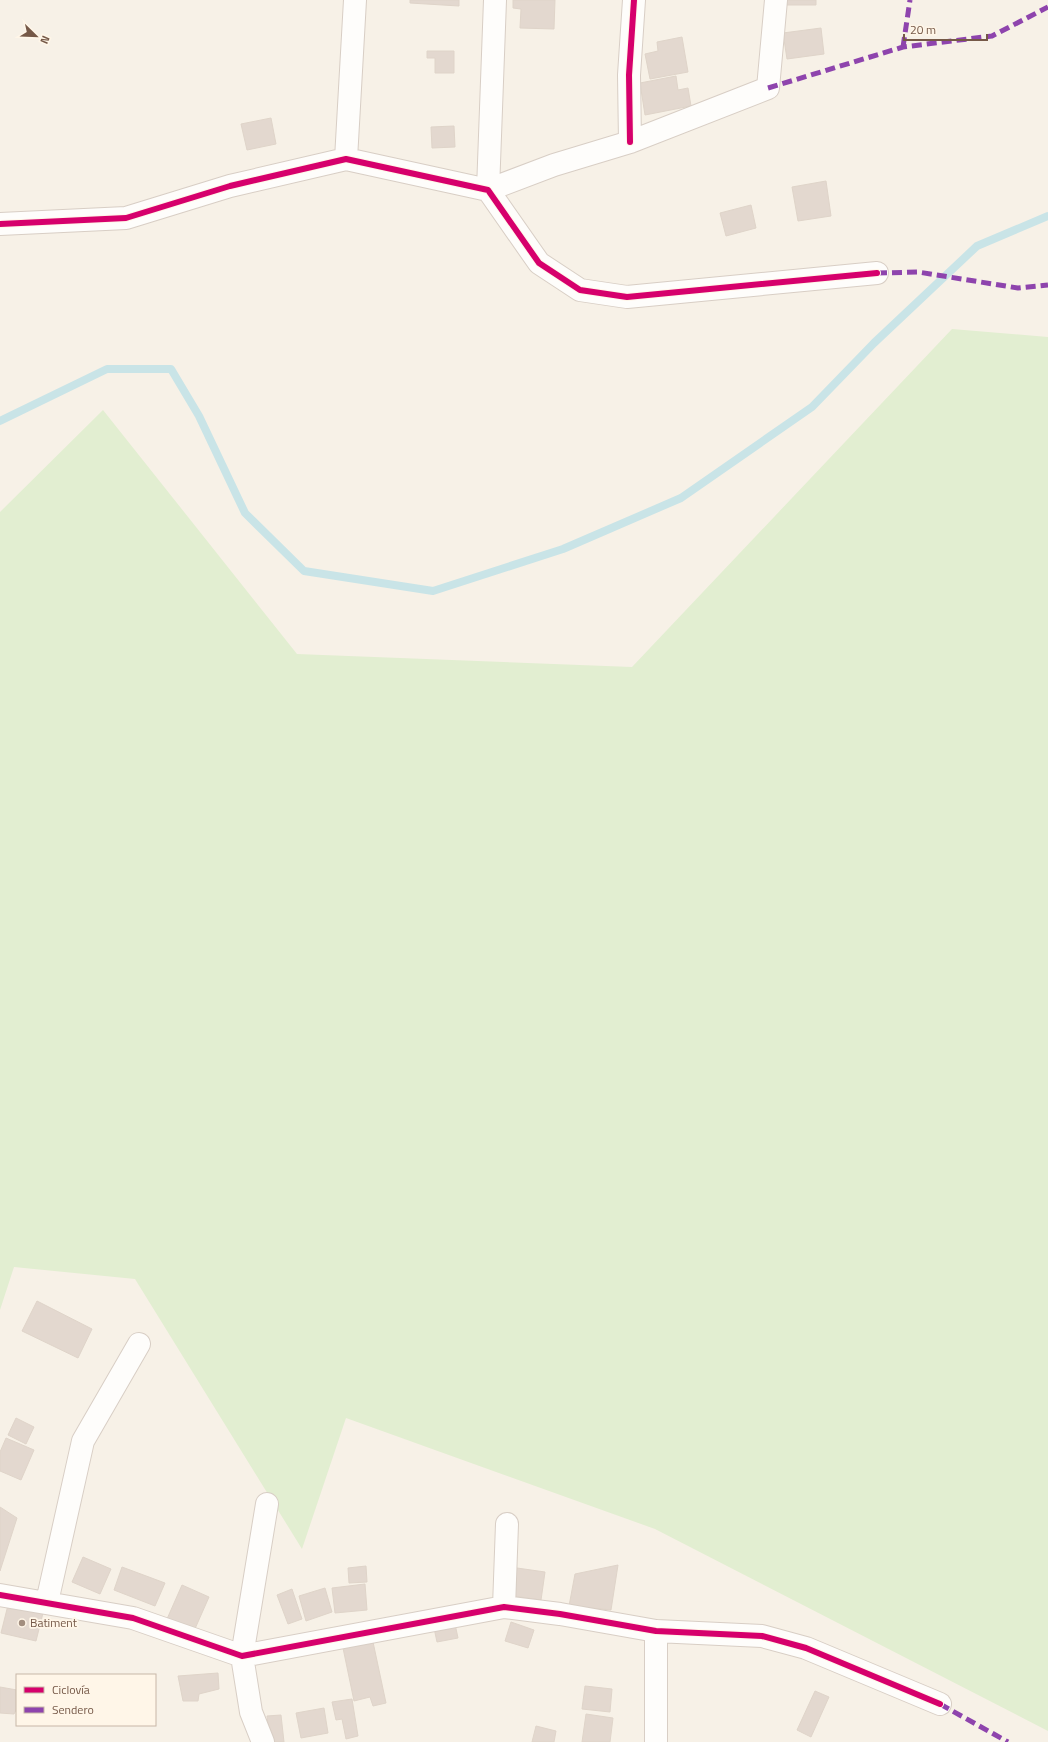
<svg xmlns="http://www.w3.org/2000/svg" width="1048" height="1742" viewBox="0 0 1048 1742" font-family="'Titillium Web',sans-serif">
<rect width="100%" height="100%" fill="#f7f1e7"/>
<path fill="#e2eed1" d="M952 329 1048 337V1731L655 1529 346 1418 302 1549 135 1279 14 1267 0 1310V512L103 410 297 654 632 667Z"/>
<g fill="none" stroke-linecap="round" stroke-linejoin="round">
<path stroke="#c9e4e7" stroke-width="8" d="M0 421 107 369H171L199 416 245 513 304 571 433 591 563 549 681 498 812 407 874 343 977 246 1048 216"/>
</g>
<path fill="#e3d8cf" stroke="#dfd4c9" d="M410 0H459V6L410 3Z
M513 0H555L554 29 520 28 521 9 513 8Z
M782 0H816V5H782Z
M821 28 824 54 787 59 783 33Z
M682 37 688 72 650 79 645 54 658 51 657 42Z
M427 51H454V73H435V58H427Z
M676 76 678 90 688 88 691 106 645 115 640 83Z
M271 118 276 144 247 150 241 124Z
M454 126 455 147 432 148 431 127Z
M826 181 831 216 798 221 792 187Z
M751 205 756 228 726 236 720 213Z
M37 1301 92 1329 78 1358 22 1331Z
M16 1418 34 1427 26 1444 8 1435Z
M6 1438 34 1450 21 1480 0 1471V1452Z
M0 1507 17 1518 0 1571Z
M83 1557 111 1569 100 1594 72 1582Z
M618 1565 611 1610 569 1606 575 1574Z
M366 1566 367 1582 349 1583 348 1568Z
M122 1567 165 1583 155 1606 114 1590Z
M517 1568 545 1572 541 1600 513 1596Z
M365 1584 367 1610 335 1613 332 1588Z
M182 1585 209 1597 194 1631 167 1619Z
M325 1588 332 1612 306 1621 299 1596Z
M292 1589 302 1619 288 1624 277 1595Z
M8 1605 43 1613 36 1641 1 1633Z
M511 1622 534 1630 528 1648 505 1641Z
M455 1624 458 1638 437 1642 434 1628Z
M373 1642 386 1703 373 1706 370 1697 354 1701 343 1648Z
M218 1673 219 1689 199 1694 198 1701H183L178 1676Z
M585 1686 612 1689 610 1712 582 1709Z
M0 1687 17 1690V1708L14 1714 0 1713Z
M815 1691 829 1697 811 1737 797 1730Z
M352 1699 358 1736 346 1739 342 1719 336 1720 332 1702Z
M324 1708 328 1733 301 1738 296 1713Z
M586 1714 613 1718 610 1742H582Z
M281 1715 284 1742H270L267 1716Z
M536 1726 556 1731 554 1742H532Z"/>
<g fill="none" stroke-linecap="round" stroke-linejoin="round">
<defs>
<path id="minor" d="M495 0 488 190 554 165 630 142 768 88 776 0
M630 142 629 75 634 0
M346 159 355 0
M0 224 126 218 230 186 346 159 488 190 539 263 580 290 627 297 877 273
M0 1595 133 1618 242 1656 504 1607 560 1614 656 1631 762 1636 806 1648 940 1704
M47 1602 83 1441 139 1344
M504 1607 507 1524
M656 1631V1742
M263 1742 251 1712 242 1656 267 1504"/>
</defs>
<use href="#minor" stroke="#d8cec5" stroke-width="24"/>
<use href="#minor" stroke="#fefdfb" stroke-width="22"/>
<path stroke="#8e44ad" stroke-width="5" stroke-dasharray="10 5" stroke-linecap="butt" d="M903 47 910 0
M768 88 903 47 992 36 1048 7
M877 273 918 272 1018 288 1048 285
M940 1704 1008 1742"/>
<defs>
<path id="cycleway" d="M630 142 629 75 634 0
M0 224 126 218 230 186 346 159 488 190 539 263 580 290 627 297 877 273
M0 1595 133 1618 242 1656 504 1607 560 1614 656 1631 762 1636 806 1648 940 1704"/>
</defs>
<use href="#cycleway" stroke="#fff6e8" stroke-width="8"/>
<use href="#cycleway" stroke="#d6006c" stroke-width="6"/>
</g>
<circle fill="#a28e7f" stroke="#fff6e8" stroke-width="1.5" cx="22" cy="1623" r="4"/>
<g text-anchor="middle" stroke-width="3.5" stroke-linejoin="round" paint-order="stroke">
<g font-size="12" fill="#755847" stroke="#fff6e8" text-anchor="start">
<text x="30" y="1627">Batiment</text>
</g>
</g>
<rect x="16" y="1674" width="140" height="52" fill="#fff6e8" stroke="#c8b7a8"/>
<rect x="24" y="1687" width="20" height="6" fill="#d6006c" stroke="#c8b7a8"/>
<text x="52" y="1694" font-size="12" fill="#755847">Ciclovía</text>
<rect x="24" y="1707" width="20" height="6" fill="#8e44ad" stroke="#c8b7a8"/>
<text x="52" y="1714" font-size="12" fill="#755847">Sendero</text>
<g transform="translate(36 36) rotate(113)" stroke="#fff6e8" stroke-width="3" paint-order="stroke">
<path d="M0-3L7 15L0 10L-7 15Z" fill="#755847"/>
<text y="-6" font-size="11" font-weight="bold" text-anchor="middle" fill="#755847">N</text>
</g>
<path d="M904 34v6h83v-6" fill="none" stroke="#755847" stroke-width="2"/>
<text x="910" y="34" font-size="12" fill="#755847" stroke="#fff6e8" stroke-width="3" paint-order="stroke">20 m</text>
</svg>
